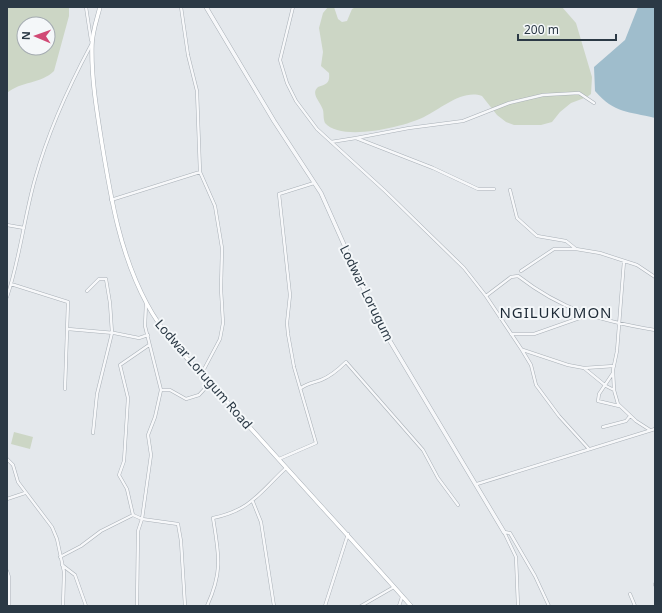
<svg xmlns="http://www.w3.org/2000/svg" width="662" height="613" viewBox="0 0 662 613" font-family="'Noto Sans',sans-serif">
<rect width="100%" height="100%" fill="#e4e8ec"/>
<path fill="#ccd6c5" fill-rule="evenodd" d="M7 7H69V16L54 71C41 84 21 81 7 93ZM24 24H48V48H24Z
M328 7H334L338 19 342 22 347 21 352 9 356 7H562L576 23 592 77 591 94 587 97 571 103 560 112 552 122 541 125H514L506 122 497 115 482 96C462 89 441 109 424 117 404 127 341 142 325 123 323 118 324 115 323 110 321 102 310 94 318 87 327 84 330 83 329 73L321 66 323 52 319 28 323 13Z
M14 432 33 437 30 449 11 444Z"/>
<path fill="#9fbdcc" d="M638 7H655V118C628 111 615 114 595 91L594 67 625 40Z"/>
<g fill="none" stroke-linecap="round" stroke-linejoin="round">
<defs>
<path id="minor" d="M86 7 91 40
M181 7 188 55 197 91 200 172 215 206 222 248 221 289 223 323 220 339 202 373
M293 7 280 60 287 83 296 101 317 129 385 191 464 268 486 296 522 350 531 365 536 385 559 416 589 449
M356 138 409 128 463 121 509 103 543 95 579 93 594 103
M331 142 356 138 433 168 478 189H494
M510 190 517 218 537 236 566 241 576 249 600 253 637 265 655 277
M111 200 200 172
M7 225 24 228
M624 261 617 351 613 370 614 390 618 404 636 421 650 430
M521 271 554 249H575
M11 284 68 302 65 389
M87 291 99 279H106L110 303 112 333 97 394 93 433
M486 296 511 277 518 276C562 310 600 321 655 330
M7 297C20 258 24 218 35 179 48 132 68 88 91 45
M68 329 114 333 139 338 148 335
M511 334H534L588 315
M523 350 568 365 584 368 614 366
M584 368 606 386 614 390
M613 373 599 394 598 401 619 406
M301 388C308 383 313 383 321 380 331 376 339 369 346 362L423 450 438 478 458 505
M161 390H170L186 399 199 395 210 383
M603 427 626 421 630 416
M7 459 13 465 18 482 52 527 57 539 64 572 63 606
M279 459 316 443 294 367 288 334 287 323 290 295 279 194 314 183
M477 484 655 429
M7 499 25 493
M253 502 261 522 274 606
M133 515 127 489 119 475 124 461 128 398 120 365 149 345
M504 532 510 533 535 576 549 606
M504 532 516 557 518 606
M60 557 81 546 101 531 133 515 142 519 178 524 181 541 185 606
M62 565 75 575 86 606
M7 571 9 577V606
M655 584V585
M630 594 635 606
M137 606 138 531 142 519 151 455 148 435 155 417 161 390 145 326 146 303
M207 606C223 571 219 555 213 518 251 510 259 493 286 468
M325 606 348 534
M361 606 394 587
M399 606 402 597"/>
<path id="tertiary" d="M206 7 274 121 321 193 378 321 504 532"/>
<path id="secondary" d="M100 7C97 19 92 33 92 45 91 78 97 112 102 144 111 199 120 254 147 304 167 342 202 373 230 405 290 473 351 538 411 606"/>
</defs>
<use href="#minor" stroke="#a9b0b7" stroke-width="3.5"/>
<use href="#tertiary" stroke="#a9b0b7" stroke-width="4.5"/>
<use href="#secondary" stroke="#a9b0b7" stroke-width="4.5"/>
<use href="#minor" stroke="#f7f8fa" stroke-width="2.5"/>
<use href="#tertiary" stroke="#f7f8fa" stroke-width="3.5"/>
<use href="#secondary" stroke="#fff" stroke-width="3.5"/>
</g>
<g text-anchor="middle" stroke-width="4" stroke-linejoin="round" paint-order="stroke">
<g font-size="13" fill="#2b3945" stroke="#f4f7f9">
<text transform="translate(367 293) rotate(64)" y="5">Lodwar Lorugum</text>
<text transform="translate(204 374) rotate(49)" y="5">Lodwar Lorugum Road</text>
</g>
<g font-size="15" letter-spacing="1" fill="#1d2a36" stroke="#f4f7f9">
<text x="556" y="318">NGILUKUMON</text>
</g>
</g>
<rect width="662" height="613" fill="none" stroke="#2b3945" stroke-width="16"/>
<g transform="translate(36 36) rotate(272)"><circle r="19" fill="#f4f7f9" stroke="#a4abb1"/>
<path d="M0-3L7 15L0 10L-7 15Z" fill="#d14975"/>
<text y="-6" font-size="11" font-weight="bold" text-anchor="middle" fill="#2b3945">N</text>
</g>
<path d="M518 34v6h98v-6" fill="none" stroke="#2b3945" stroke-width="2"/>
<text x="524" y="34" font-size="12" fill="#2b3945" stroke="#f4f7f9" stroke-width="3" paint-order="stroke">200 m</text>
</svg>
